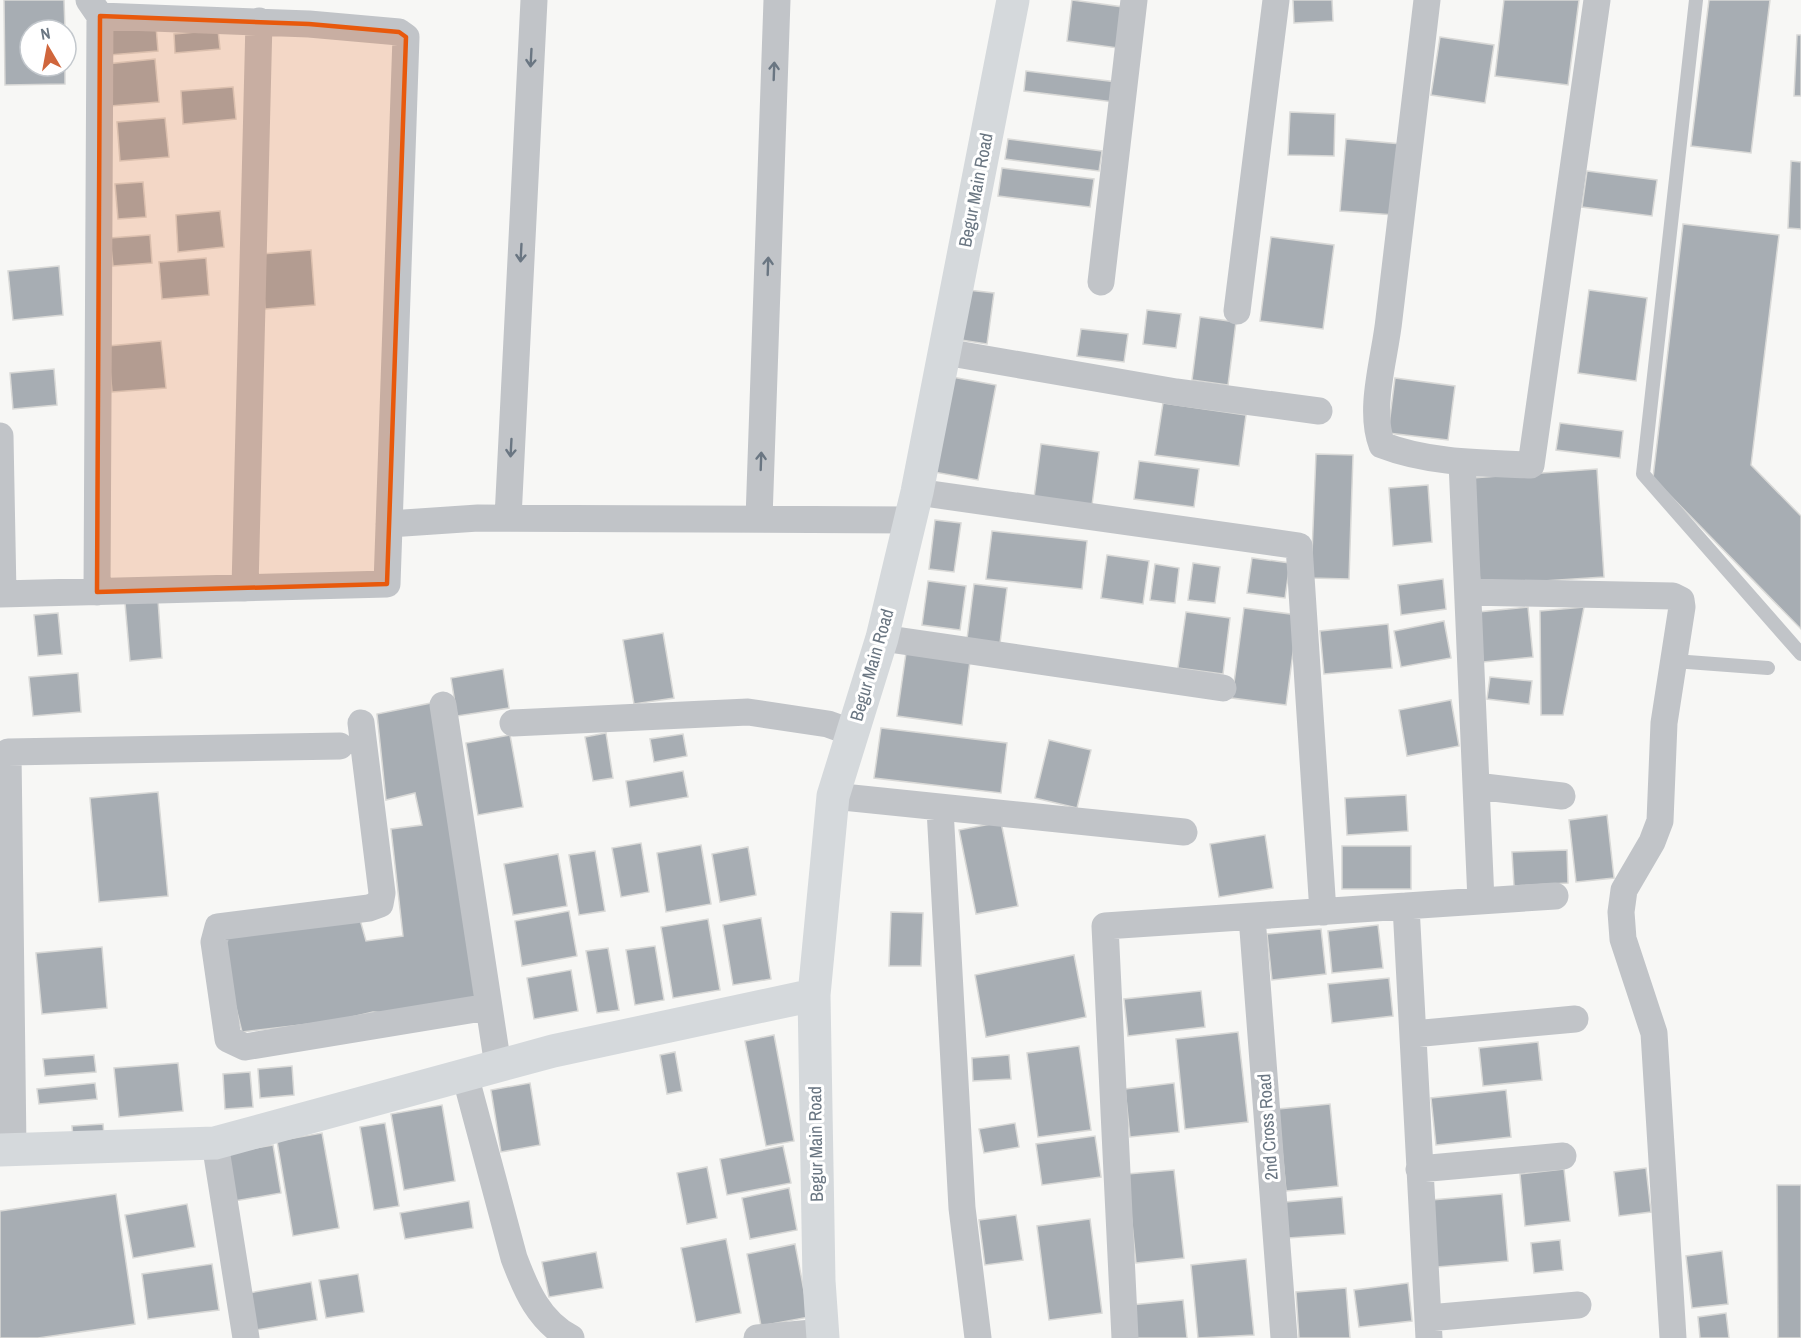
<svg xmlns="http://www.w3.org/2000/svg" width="1801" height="1338" viewBox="0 0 1801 1338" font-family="'Archivo Narrow',sans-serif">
<rect width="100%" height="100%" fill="#f7f7f5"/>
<path fill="#a7adb3" stroke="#d9d9d7" stroke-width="1.5" d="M4 0H64L65 30H30V66H65V84L5 85Z
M1072 0 1123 7 1118 48 1067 41Z
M1293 0H1332L1333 21 1294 23Z
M1504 0H1579L1568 85 1495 76Z
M1709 0H1770L1751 153 1691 146Z
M156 26 158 51 109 55 107 30Z
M218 30 220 49 175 53 174 34Z
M1797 35H1801V96H1794Z
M1440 37 1494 45 1485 103 1431 95Z
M155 59 159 102 110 106 106 64Z
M1026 71 1117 82 1114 102 1024 91Z
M233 87 236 119 183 124 181 91Z
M1290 112 1335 114 1334 156 1288 155Z
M165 118 169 157 120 161 117 122Z
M1008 139 1102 151 1099 171 1005 159Z
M1346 139 1402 144 1395 215 1340 211Z
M1791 161 1801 162V229L1788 228Z
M1002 168 1094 179 1090 207 998 196Z
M1587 171 1657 180 1652 216 1582 207Z
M143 182 146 217 118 219 115 184Z
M220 211 224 247 178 252 176 215Z
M1683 224 1779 235 1751 465 1801 516V629L1653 478Z
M150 235 152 263 113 266 110 238Z
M1271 237 1334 245 1323 329 1260 321Z
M311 250 315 305 265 309 261 254Z
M206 258 209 295 162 299 159 262Z
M59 266 63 315 13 320 8 271Z
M968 290 994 293 987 344 961 340Z
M1589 290 1647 298 1636 381 1578 373Z
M1147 310 1181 314 1176 348 1143 344Z
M1200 317 1236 322 1228 385 1192 380Z
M1081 329 1128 334 1124 362 1077 356Z
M161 341 166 388 112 392 108 346Z
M54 369 57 405 13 409 10 373Z
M952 377 996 385 978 480 934 472Z
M1395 378 1455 386 1448 440 1388 433Z
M1163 403 1246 415 1239 466 1155 455Z
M1560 423 1623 431 1620 458 1556 450Z
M1041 444 1099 452 1092 505 1034 498Z
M1316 454 1353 455 1349 579 1311 578Z
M1139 461 1199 469 1194 507 1134 499Z
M1597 469 1604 577 1480 585 1472 478Z
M1428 485 1432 542 1393 546 1389 488Z
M935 520 961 523 954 572 929 569Z
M992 531 1087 541 1082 589 986 579Z
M1107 555 1149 561 1143 604 1101 598Z
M1252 558 1290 563 1285 598 1247 593Z
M1193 563 1220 567 1215 603 1188 600Z
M1155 564 1179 568 1175 603 1150 600Z
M1443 579 1446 609 1401 615 1398 585Z
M928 581 966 586 960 630 922 625Z
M974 584 1007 588 1000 643 967 639Z
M158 600 162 658 130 661 125 603Z
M1528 607 1533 657 1483 662 1478 612Z
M1584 607 1563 715H1541L1540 611Z
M1244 608 1298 615 1286 705 1232 698Z
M1186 612 1230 618 1223 674 1178 668Z
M58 613 62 654 38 656 34 615Z
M1444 621 1451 658 1401 667 1394 631Z
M1388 624 1392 668 1324 674 1320 631Z
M663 633 674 698 634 704 623 640Z
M906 653 970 661 962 725 897 716Z
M503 669 509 708 457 716 451 678Z
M78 673 81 712 33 716 29 677Z
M1490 677 1532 681 1529 704 1487 699Z
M1451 700 1459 746 1407 756 1399 710Z
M436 702 479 1000 399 1014 373 1012 335 1021 242 1032 235 1004 224 935 359 916 366 941 403 936 391 829 422 825 415 793 386 800 377 714Z
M881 728 1007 743 1001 793 874 778Z
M606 733 613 778 593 781 585 737Z
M683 734 687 756 654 762 650 739Z
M510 735 523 807 478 815 466 743Z
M1049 740 1091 750 1077 808 1035 798Z
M683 771 688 797 630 807 626 781Z
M158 792 168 896 99 902 90 798Z
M1406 795 1408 831 1347 835 1345 798Z
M1607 815 1614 878 1576 882 1569 820Z
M1001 822 1018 906 976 914 959 830Z
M1265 835 1273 888 1219 897 1210 844Z
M641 843 649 892 621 897 612 848Z
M701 845 711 904 666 912 657 853Z
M1342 846H1411V889H1342Z
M748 847 756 895 720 902 712 854Z
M1567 850 1568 883 1514 886 1512 852Z
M595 851 605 911 579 915 569 855Z
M558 854 567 906 513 915 504 864Z
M569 911 577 956 522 966 515 921Z
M891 912 923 913 921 966H889Z
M761 918 771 979 733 985 723 925Z
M708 919 720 990 673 998 661 927Z
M1378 925 1383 968 1332 973 1328 931Z
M1321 929 1326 974 1272 980 1267 934Z
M655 946 664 1000 635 1005 626 950Z
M102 947 107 1008 42 1014 36 953Z
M608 948 619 1010 597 1013 586 951Z
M1074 955 1086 1017 986 1037 975 975Z
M571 970 578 1011 534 1019 527 978Z
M1389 978 1393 1016 1332 1023 1328 984Z
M1201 991 1205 1027 1128 1036 1124 999Z
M1238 1032 1248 1122 1185 1129 1176 1039Z
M774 1035 794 1141 766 1146 745 1041Z
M1538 1042 1542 1080 1483 1086 1479 1048Z
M1079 1046 1091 1130 1038 1137 1027 1053Z
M675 1052 682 1091 667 1094 660 1055Z
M94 1055 96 1072 45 1076 43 1059Z
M1009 1055 1011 1079 973 1081 972 1058Z
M178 1063 183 1111 119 1117 114 1068Z
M292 1066 294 1095 260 1098 258 1069Z
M250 1072 253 1107 225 1109 223 1074Z
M95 1083 97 1099 39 1104 37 1089Z
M530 1083 540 1145 501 1152 491 1090Z
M1174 1083 1179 1132 1130 1137 1125 1089Z
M1506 1090 1511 1137 1436 1145 1431 1098Z
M1330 1104 1338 1186 1286 1191 1278 1109Z
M442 1105 455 1181 404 1190 391 1114Z
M385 1123 399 1206 374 1210 360 1127Z
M1015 1123 1019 1147 984 1153 979 1129Z
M103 1124 104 1135 73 1138 72 1126Z
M322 1133 339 1228 293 1236 277 1141Z
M1095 1136 1101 1177 1042 1185 1036 1144Z
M273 1145 281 1193 229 1202 221 1154Z
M783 1146 791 1183 727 1195 720 1159Z
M707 1167 717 1218 687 1224 677 1173Z
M1646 1168 1651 1212 1619 1216 1614 1172Z
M1564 1169 1570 1221 1525 1226 1520 1174Z
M1174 1170 1184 1258 1136 1263 1127 1174Z
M1777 1185H1801V1338H1778Z
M789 1188 797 1230 750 1239 742 1198Z
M116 1194 135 1324 38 1338H0V1211Z
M1502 1194 1508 1261 1437 1267 1431 1200Z
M1342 1197 1345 1234 1288 1238 1285 1202Z
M469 1201 473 1228 405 1239 400 1213Z
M187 1204 195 1247 133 1258 125 1215Z
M1016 1215 1023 1260 985 1265 979 1220Z
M1090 1219 1102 1313 1049 1320 1037 1226Z
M726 1239 741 1313 696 1322 681 1248Z
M1560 1240 1563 1270 1534 1273 1531 1243Z
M795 1244 809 1317 761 1326 747 1254Z
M1722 1251 1728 1304 1692 1308 1686 1256Z
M596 1252 603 1288 549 1297 542 1262Z
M1246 1259 1254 1335 1198 1338 1191 1265Z
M212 1264 219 1310 148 1319 142 1274Z
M358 1274 364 1312 326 1318 319 1280Z
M311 1282 317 1320 256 1330 249 1293Z
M1408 1283 1412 1321 1359 1327 1354 1290Z
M1346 1288 1350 1338H1299L1296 1292Z
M1183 1300 1187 1338H1133L1130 1305Z
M1726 1313 1729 1338H1700L1698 1317Z"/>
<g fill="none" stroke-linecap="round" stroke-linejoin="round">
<path stroke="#c1c4c8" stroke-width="14" d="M1696 0 1643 474 1801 654
M1674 661 1768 668"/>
<path stroke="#c1c4c8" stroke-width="27" d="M1427 0C1414 106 1402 213 1389 319 1385 358 1368 409 1382 445 1428 463 1482 463 1531 465L1597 0
M1101 282 1134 0
M1237 311 1276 0
M945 352 1176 392 1319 411
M0 436 3 594
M1462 462 1481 901
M917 492 1299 546 1323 912
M508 518 534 0
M759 519 777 0
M389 524 478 518 910 520
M245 588 259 21
M97 592 100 16
M1468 592 1673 596 1681 600 1682 607 1664 723 1660 821 1652 842 1624 890 1621 912 1623 939 1654 1033 1673 1338
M0 594 387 584 406 37 399 32 309 24 100 16 89 0
M882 638 1223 688
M443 705 498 1066
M361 723 382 893 380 904 369 908 218 927 214 942 228 1039 245 1047 488 1007
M513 723 748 712 828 724 853 733
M1476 786 1562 796
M833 796 1184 832
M940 809 962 1208 978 1338
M1406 906 1429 1338
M1252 917 1284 1338
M1413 1034 1575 1019
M465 1075 514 1258C526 1290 539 1321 571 1338
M215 1143 246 1338
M13 1149 8 752 340 746
M1419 1169 1563 1156
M1428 1318 1578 1305
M757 1338 823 1332
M1125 1338 1105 926 1555 896"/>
<path stroke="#d5d9dc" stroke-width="33" d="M0 1150 215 1143 553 1051 814 995
M823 1338 819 1281 814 995 833 796 882 638 917 492 1013 0"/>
</g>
<defs><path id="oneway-shaft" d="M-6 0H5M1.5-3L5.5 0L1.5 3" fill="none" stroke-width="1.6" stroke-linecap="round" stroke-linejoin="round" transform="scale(1.5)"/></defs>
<g stroke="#6a7682">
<use href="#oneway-shaft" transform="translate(531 58) rotate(93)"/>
<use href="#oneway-shaft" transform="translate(774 71) rotate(-88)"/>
<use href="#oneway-shaft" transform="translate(521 253) rotate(93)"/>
<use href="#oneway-shaft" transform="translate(768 266) rotate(-88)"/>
<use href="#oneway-shaft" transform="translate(511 448) rotate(93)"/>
<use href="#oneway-shaft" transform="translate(761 461) rotate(-88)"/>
</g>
<path fill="#e8590c" fill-opacity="0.2" stroke="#e8590c" stroke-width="4.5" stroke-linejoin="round" d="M100 16 309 24 399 32 406 37 387 584 97 592Z"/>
<g text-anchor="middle" stroke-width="6" stroke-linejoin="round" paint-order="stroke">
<g font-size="18" fill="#6a7682" stroke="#fff">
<text transform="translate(976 190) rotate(-79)" y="6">Begur Main Road</text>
<text transform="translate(872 665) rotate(-74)" y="6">Begur Main Road</text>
<text transform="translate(1268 1127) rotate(-94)" y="6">2nd Cross Road</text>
<text transform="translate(816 1144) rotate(-91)" y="6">Begur Main Road</text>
</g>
</g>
<g transform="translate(48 48) rotate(350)"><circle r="28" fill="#ffffff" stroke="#c3c8cd" stroke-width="1.5"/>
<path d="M0-4.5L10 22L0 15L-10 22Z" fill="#d0663c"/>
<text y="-9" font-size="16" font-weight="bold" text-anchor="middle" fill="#6a7682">N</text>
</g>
</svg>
